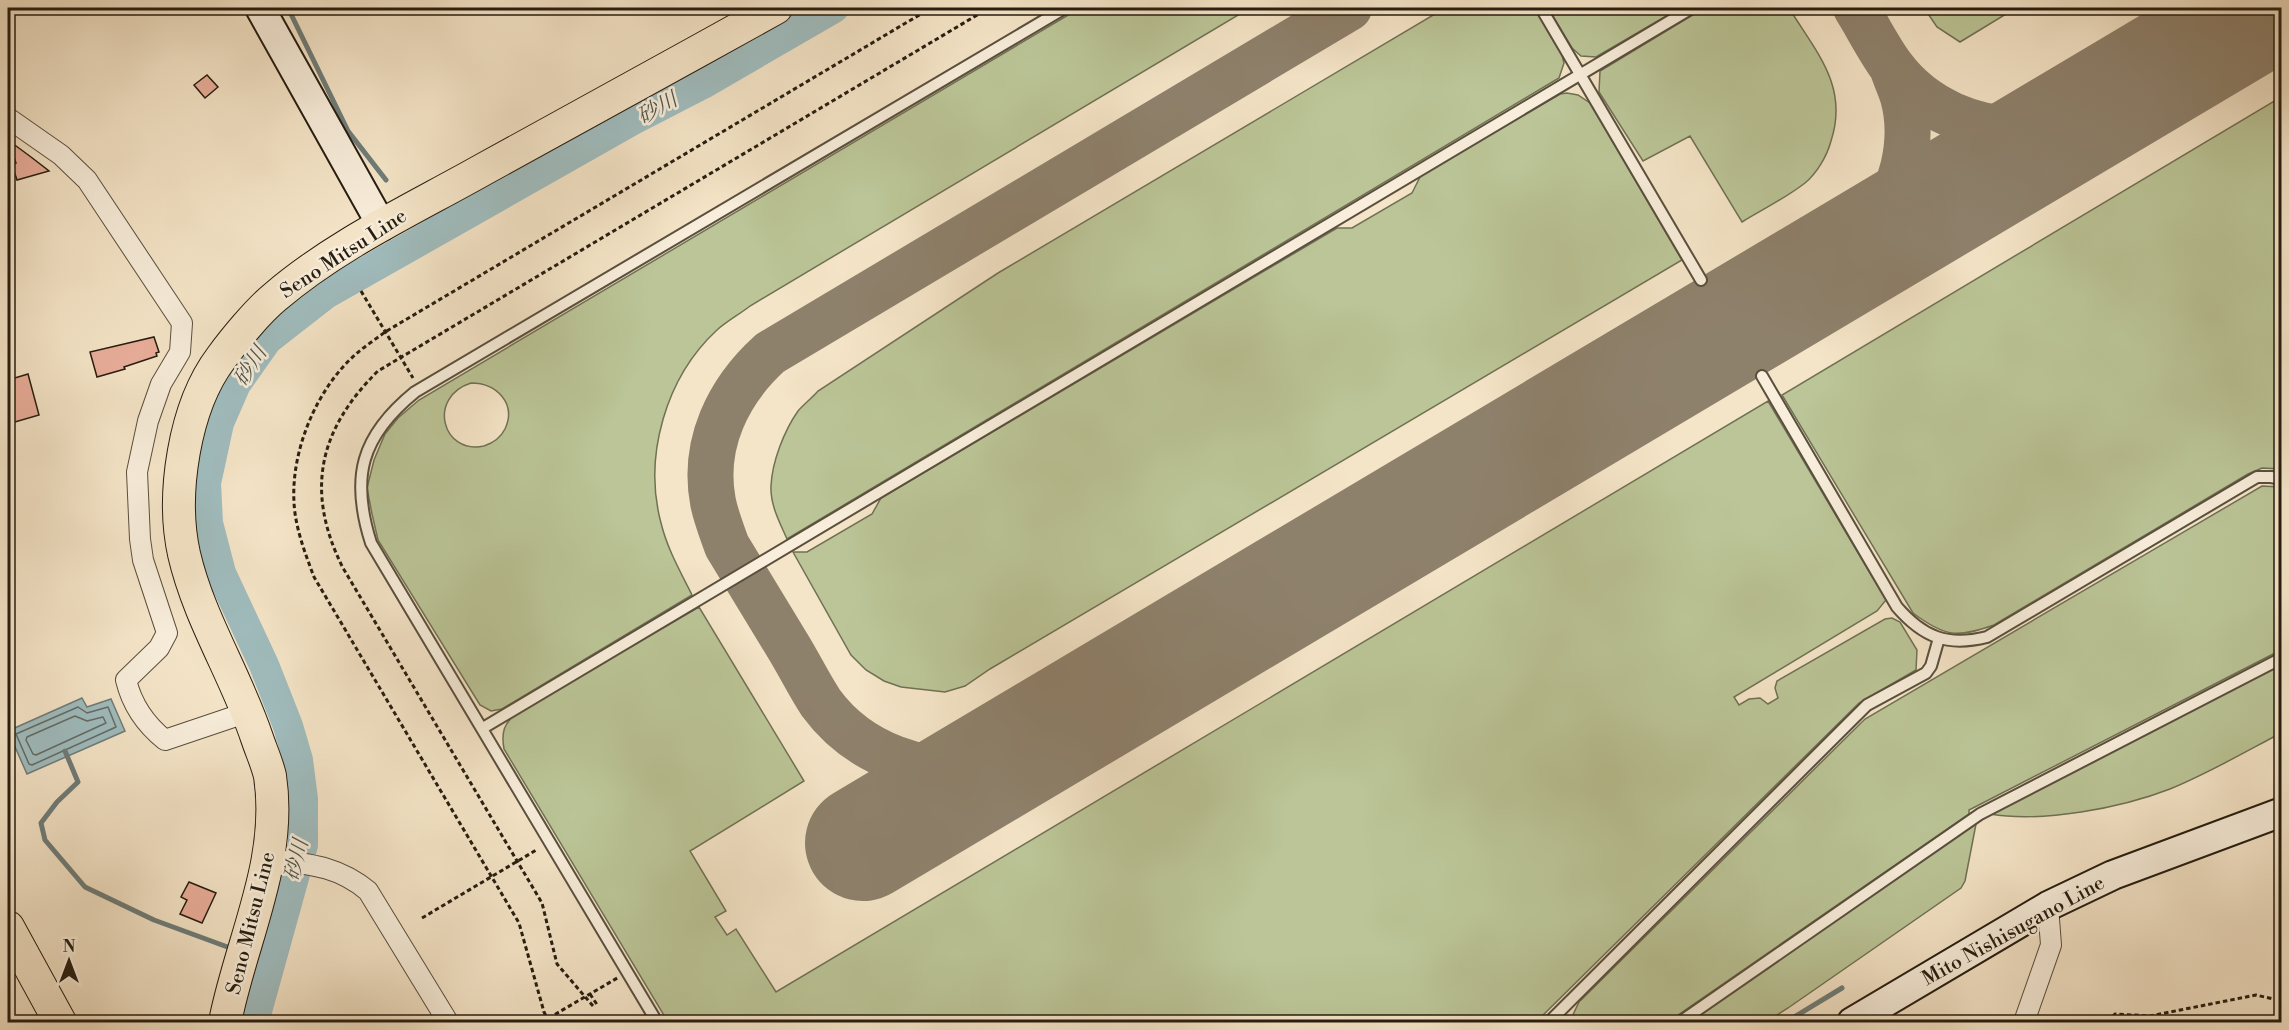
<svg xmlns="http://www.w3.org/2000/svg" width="2289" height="1030" viewBox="0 0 2289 1030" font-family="'Libre Bodoni','Noto Serif JP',serif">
<rect width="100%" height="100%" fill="#f5e5c8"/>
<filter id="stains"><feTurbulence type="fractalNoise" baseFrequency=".00333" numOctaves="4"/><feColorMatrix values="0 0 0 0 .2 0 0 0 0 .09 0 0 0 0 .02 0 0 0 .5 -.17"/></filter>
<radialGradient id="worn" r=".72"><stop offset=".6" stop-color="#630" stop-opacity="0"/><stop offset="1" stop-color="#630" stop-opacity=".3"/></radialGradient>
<path fill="#bbc597" stroke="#707154" stroke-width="1.5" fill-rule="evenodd" d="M1080 8H1250L750 306C740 314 727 321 717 330 666 377 643 456 661 523 667 548 680 571 692 595L502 709 491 711 480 705 378 540 372 514 367 488 374 460 385 434 398 418 419 400ZM471 383C496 383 517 403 505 429 501 437 493 443 484 446 442 455 427 397 471 383Z
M1445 8H1536L1560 47 1564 63 1559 78 787 539C780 523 770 505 771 486 772 462 784 431 798 411 804 404 812 398 818 391L998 273Z
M1548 8H1680L1596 57 1581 56 1572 48Z
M1704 8H1789C1816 52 1849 86 1831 141 1827 156 1817 173 1805 183 1786 198 1763 209 1742 222L1690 136 1643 161 1599 92 1600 71Z
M1924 8H2016L1960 42 1937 27Z
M1567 93 1578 95 1590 103 1682 260 990 669 965 686 945 692 901 687 884 681 866 670 851 655 793 552H807L872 514 881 498 1337 228H1352L1412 193 1421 175 1560 94Z
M2281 97V469L2262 468 2248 474 1994 625C1957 638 1945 637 1913 613L1782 395Z
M1768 401 1886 600 1877 611 1734 697 1739 705 1749 699 1760 698 1768 704 1778 698 1775 688 1777 681 1885 619 1892 618 1900 622 1917 650 1916 670 1859 703 1536 1022H668L504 749C501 732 504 724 516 713L699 607 804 781 690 851 726 911 715 917 727 935 736 929 776 992Z
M2262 486 2281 487V650L1969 810V814L1668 1022H1572L1571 1019 1579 1002 1865 719Z
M2281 663V733C2245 752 2209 773 2170 789 2121 808 2042 823 1990 814Z
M1976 824 1965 881 1961 888 1788 1008 1766 1022H1688Z"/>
<path fill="#a0bdbf" stroke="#6f7d79" stroke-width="1.5" d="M82 698 87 707 111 699 125 731 27 774 8 731Z"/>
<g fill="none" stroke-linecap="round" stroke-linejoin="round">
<path stroke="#636d68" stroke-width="1.5" d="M78 707 87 713 108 707 116 727 32 765 29 764 16 734Z
M75 716 87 721 103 717 106 723 36 755 33 754 26 740 27 737Z"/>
<path stroke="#6f7d79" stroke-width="5" d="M288 8 348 131 386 180
M427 230 430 235
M65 751 78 782 57 802 41 823 45 840 85 887 154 920 233 949
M264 960 270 963
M1786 1022 1842 988"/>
<path stroke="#a0bdbf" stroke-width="30" d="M254 1022 303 845V799L298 760 288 726 264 665 221 573 208 523 206 483 219 423 236 384 267 340 326 294 633 120 703 84 834 8"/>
<path stroke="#8e816c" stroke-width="46" d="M1856 8C1868 27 1878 48 1892 67 1923 109 1976 132 2028 129 2048 127 2067 120 2086 115
M1834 266C1848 254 1862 242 1874 228 1902 194 1915 140 1903 97 1900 87 1895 77 1892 67
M987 769C925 777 859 755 821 703 809 685 800 666 789 648 768 614 748 580 727 546 722 532 716 517 713 502 702 444 728 391 770 353L1349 8"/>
<path stroke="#8e816c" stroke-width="116" d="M863 843 2266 8"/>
</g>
<path fill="#eaaf9b" stroke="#261d10" stroke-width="1.5" d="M207 75 218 87 205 98 194 85Z
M8 140 31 157 49 171 17 180 12 165 16 163Z
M154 337 159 352 156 353 157 356 124 367 125 369 97 377 90 352Z
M28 374 39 415 8 424V380Z
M189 882 216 893 202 923 180 914 187 900 181 897Z"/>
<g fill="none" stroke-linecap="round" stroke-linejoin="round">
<defs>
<path id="lane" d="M1541 8 1701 280
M1762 376 1897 607C1923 637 1947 647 1987 637L2257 477H2271L2282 479
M483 728 1692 8
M657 1022 371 543C350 477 361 436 415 392L1065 8
M1549 1022 1867 705 1926 673 1931 666 1939 638
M1680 1022 1980 814 2282 658"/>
<path id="street" d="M8 118 61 155 87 180 182 323 180 352 161 384 148 421 137 472 140 539 143 560 167 633 159 648 126 680C132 705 145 724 165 740L248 712
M268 859C307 864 337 865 368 891L448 1022
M2024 1022 2051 945 2048 906"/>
<path id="secondary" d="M260 8 382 226
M1852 1022 2048 906 2113 875 2282 812"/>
<path id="primary" d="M8 927 60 1022
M225 1022C241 940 283 862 270 776 267 763 261 750 257 738 236 675 199 619 184 554 171 495 184 407 221 358 234 340 258 311 275 297 337 244 413 209 484 169 582 115 679 62 776 8"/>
</defs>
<use href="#lane" stroke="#5a4f3e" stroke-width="14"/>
<use href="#street" stroke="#5a4f3e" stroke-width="22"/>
<use href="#secondary" stroke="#261d10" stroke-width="32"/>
<use href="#primary" stroke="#261d10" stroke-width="34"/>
<path stroke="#261d10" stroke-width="3" stroke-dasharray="4.5 3" stroke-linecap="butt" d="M361 291 413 378
M422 918 538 849
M590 994 598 1006
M593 1006 557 964 542 903 343 568C305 492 318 430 378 371L989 8
M549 1022 544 1012 519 923 314 577C305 553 295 527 294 502 291 450 317 388 356 354 365 346 376 339 385 332L931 8
M2108 1022 2115 1014 2150 1016 2256 995 2282 1001"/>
<use href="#lane" stroke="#f8eedb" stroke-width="10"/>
<use href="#street" stroke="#f8eedb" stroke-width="20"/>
<use href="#secondary" stroke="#f8eedb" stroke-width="28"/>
<use href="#primary" stroke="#f5e5c8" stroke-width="32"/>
<path stroke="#261d10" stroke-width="3" stroke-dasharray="4.5 3" stroke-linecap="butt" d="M542 1022 619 977"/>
</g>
<g text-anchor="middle" stroke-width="5" stroke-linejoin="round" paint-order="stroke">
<g font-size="20" fill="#261d10" stroke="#f8eedb">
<text transform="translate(343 253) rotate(-33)" y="7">Seno Mitsu Line</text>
<text transform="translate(250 923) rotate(-76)" y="7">Seno Mitsu Line</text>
<text transform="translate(2013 930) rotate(-29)" y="7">Mito Nishisugano Line</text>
</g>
<g font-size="21" font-style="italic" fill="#51554d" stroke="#f8eedb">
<text transform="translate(657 108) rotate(-29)" y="7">砂川</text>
<text transform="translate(250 366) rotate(-57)" y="7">砂川</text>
<text transform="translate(296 860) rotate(-76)" y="7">砂川</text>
</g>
</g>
<rect width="2289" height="1030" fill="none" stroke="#f5e5c8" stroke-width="30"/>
<rect x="9" y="9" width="2271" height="1012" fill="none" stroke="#261d10" stroke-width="3"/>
<rect x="15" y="15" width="2259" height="1000" fill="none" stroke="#261d10" stroke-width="1.5"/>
<g transform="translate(69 961)" stroke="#f8eedb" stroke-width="4.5" paint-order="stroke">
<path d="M0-4.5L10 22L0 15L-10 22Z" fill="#261d10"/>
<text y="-9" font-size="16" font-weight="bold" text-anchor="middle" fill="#261d10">N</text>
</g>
<rect width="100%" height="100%" filter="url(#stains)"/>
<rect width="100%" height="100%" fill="url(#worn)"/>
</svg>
